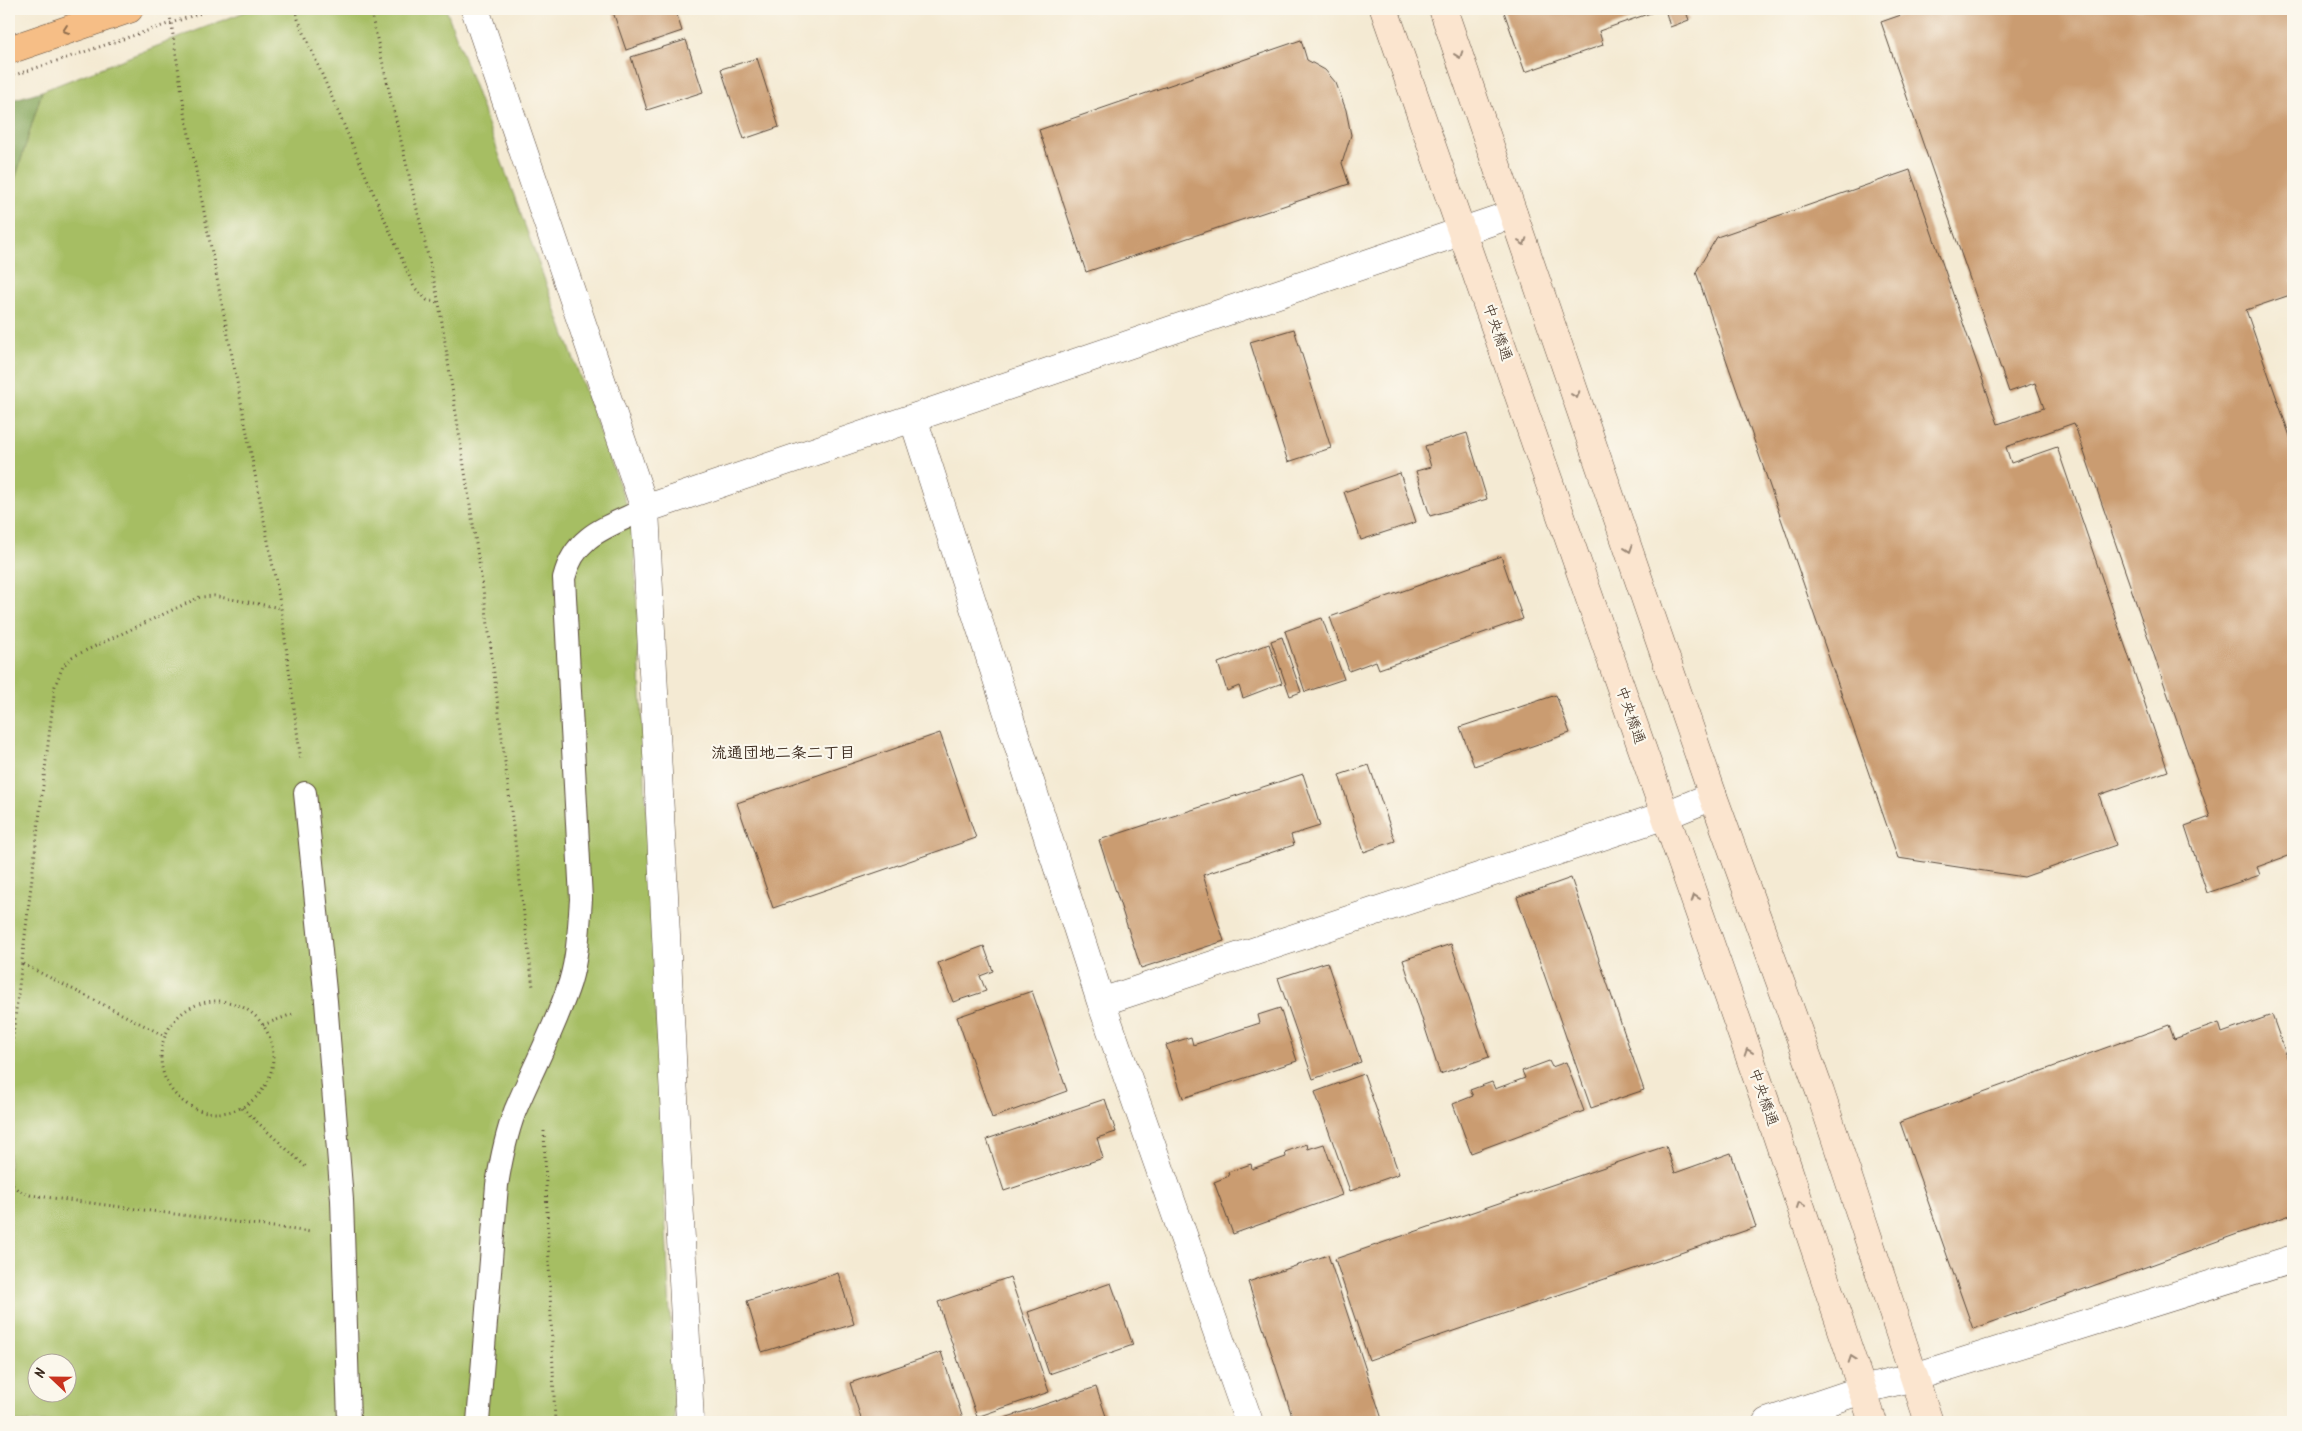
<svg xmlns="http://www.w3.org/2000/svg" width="2302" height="1431" viewBox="0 0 2302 1431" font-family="Kalam,'Klee One',sans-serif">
<rect width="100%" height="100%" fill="#fbf7ec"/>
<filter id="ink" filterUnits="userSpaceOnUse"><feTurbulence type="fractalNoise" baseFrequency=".02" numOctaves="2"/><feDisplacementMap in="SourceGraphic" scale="10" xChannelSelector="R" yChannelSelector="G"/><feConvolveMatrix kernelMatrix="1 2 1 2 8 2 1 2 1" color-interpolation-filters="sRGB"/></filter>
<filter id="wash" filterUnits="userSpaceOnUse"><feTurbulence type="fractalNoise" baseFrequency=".0096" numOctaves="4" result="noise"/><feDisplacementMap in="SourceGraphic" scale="20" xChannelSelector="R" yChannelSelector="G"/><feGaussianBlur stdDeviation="1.12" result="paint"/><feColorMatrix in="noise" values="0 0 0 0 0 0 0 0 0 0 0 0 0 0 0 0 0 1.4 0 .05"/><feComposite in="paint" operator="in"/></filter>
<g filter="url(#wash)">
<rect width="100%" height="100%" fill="#f4ead3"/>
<path fill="#a6be64" stroke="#707441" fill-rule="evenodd" d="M252 9H446L633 522 675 1422H9V199L42 91ZM38 1364H68V1394H38Z"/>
<path fill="#84a55a" stroke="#60683c" d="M42 91 9 199V101Z"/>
<g id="blocks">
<path fill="#ca9c71" d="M612 9H675L682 31 626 50Z
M1503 9H1662L1599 31 1603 45 1525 72Z
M1665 9H1685L1689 20 1670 27Z
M1898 9H2289L2293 21V294L2246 310 2293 445V854L2257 867 2260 875 2207 893 2185 826 2210 817 2074 423 2006 447 2011 463 2057 447 2168 771 2099 795 2116 845 2024 877 1898 858 1696 272 1717 237 1910 170 1998 424 2044 408 2035 383 2009 392 1881 22 1901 15Z
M686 40 703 92 647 110 631 57Z
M1301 40 1307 60 1325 70 1336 83 1346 110 1351 135 1342 163 1349 184 1086 272 1039 130Z
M757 58 779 127 744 139 721 69Z
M1294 329 1331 448 1288 462 1250 342Z
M1467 433 1487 499 1430 516 1416 471 1431 467 1425 446Z
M1400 473 1416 522 1361 540 1344 492Z
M1501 556 1523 619 1379 669 1376 661 1349 671 1330 617Z
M1322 618 1344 679 1305 692 1285 631Z
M1282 637 1301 692 1290 696 1271 641Z
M1269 644 1282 683 1243 698 1239 686 1227 691 1218 663Z
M1556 695 1570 733 1474 766 1460 727Z
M940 733 976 838 773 908 737 803Z
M1369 765 1395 841 1364 852 1339 775Z
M1303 774 1320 826 1291 835 1294 845 1203 875 1224 941 1141 968 1099 840Z
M1571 878 1644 1090 1591 1108 1517 897Z
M1451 944 1489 1057 1440 1074 1403 960Z
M984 946 993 971 980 976 986 991 953 1002 938 963Z
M1327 962 1361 1062 1313 1079 1278 978Z
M1032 991 1067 1091 992 1118 957 1017Z
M1280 1008 1297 1061 1183 1098 1166 1045 1191 1037 1193 1045 1260 1023 1258 1015Z
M2272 1015 2293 1074V1214L1973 1329 1900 1122 2169 1025 2174 1039 2219 1023 2222 1033Z
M1549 1061 1552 1067 1566 1062 1584 1111 1471 1153 1453 1104 1473 1096 1470 1090 1492 1082 1495 1089 1525 1078 1522 1071Z
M1364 1074 1399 1174 1350 1191 1315 1092Z
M1105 1099 1116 1132 1097 1138 1103 1158 1004 1191 987 1139Z
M1307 1144 1308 1149 1324 1144 1342 1195 1233 1234 1214 1182 1229 1176 1228 1172 1251 1164 1252 1169 1286 1157 1285 1152Z
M1666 1146 1675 1173 1731 1153 1756 1227 1369 1360 1335 1259Z
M1328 1255 1383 1422H1294L1248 1282Z
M838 1273 854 1324 762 1352 747 1301Z
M1010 1277 1049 1392 977 1417 938 1302Z
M1111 1283 1133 1345 1049 1374 1028 1312Z
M941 1352 964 1422H862L850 1383Z
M1096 1387 1108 1422H993Z"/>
</g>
</g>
<g filter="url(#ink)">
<use href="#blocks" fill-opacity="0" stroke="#574739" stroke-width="1"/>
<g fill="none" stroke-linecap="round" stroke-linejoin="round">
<defs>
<path id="lane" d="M305 793 326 1001 342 1200 349 1422
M478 1422 497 1185C501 1160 506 1135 515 1111 533 1068 556 1026 570 982 578 955 579 926 581 899L564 578C575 534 608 527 645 509"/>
<path id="street" d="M475 9 645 509 690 1422
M913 418 1101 1002 1249 1422
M645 509 1513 214
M1101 1002 1666 815 1713 796
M1767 1422 1862 1390 1914 1377 2293 1259"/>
<path id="secondary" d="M1384 9 1770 1115 1873 1422
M1443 9 1713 796 1820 1092 1929 1422"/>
<path id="primary" d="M9 50 129 9"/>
</defs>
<use href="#lane" stroke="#574739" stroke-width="24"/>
<use href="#street" stroke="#574739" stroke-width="29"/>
<use href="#secondary" stroke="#574739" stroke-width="29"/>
<use href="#primary" stroke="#574739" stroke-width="29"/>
<path stroke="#574739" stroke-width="3" stroke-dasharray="1 4" stroke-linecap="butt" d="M169 9 186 119 281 608 301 761
M296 9 298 19 414 287 427 300 439 303
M370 9 439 303 486 609 533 987
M23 964 165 1036
M161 1057a56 56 0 1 1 112 0a56 56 0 1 1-112 0Z
M263 1025 295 1013
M9 1069 55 686 63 666 72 657 200 597 214 596 281 608
M242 1108 306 1167
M544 1131 555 1422
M9 1182 18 1190 30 1195 311 1232"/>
<use href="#lane" stroke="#fff" stroke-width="22"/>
<use href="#street" stroke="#fff" stroke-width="28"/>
<use href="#secondary" stroke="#fbe5cf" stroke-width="28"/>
<use href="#primary" stroke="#f6be86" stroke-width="28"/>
<path stroke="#574739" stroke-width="3" stroke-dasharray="1 4" stroke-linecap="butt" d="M9 77 213 9"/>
</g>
<defs><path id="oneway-chevron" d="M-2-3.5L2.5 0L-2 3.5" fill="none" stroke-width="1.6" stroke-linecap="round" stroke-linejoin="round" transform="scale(1.25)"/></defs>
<use stroke="#8f6d4d" href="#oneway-chevron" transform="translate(66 30) rotate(161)"/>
<g stroke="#9b8876">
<use href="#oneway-chevron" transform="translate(1459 55) rotate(71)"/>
<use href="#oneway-chevron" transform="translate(1523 242) rotate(71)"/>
<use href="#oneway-chevron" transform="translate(1576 395) rotate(71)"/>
<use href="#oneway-chevron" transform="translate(1629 549) rotate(71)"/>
<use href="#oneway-chevron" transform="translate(1695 898) rotate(-109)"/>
<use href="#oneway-chevron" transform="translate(1748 1052) rotate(-109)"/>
<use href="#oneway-chevron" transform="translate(1800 1205) rotate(-109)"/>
<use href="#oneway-chevron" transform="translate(1852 1359) rotate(-109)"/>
</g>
</g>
<g text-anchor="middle" stroke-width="4.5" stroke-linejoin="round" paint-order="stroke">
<g font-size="15" fill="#3b2a1e" stroke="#fbf7ec">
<text transform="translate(1498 332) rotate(71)" y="5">中央橋通</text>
<text transform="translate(1631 715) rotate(71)" y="5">中央橋通</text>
<text transform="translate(1764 1097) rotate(71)" y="5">中央橋通</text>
</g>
<g font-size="16" font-weight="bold" fill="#3b2a1e" stroke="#fbf7ec">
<text x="783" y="758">流通団地二条二丁目</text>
</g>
</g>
<rect width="2302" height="1431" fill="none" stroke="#fbf7ec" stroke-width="30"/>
<g transform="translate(52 1378) rotate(292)"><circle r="24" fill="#fbf7ec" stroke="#aea59a"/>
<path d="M0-4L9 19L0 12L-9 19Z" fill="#c8321e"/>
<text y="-8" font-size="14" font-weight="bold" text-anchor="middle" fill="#3b2a1e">N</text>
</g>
</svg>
